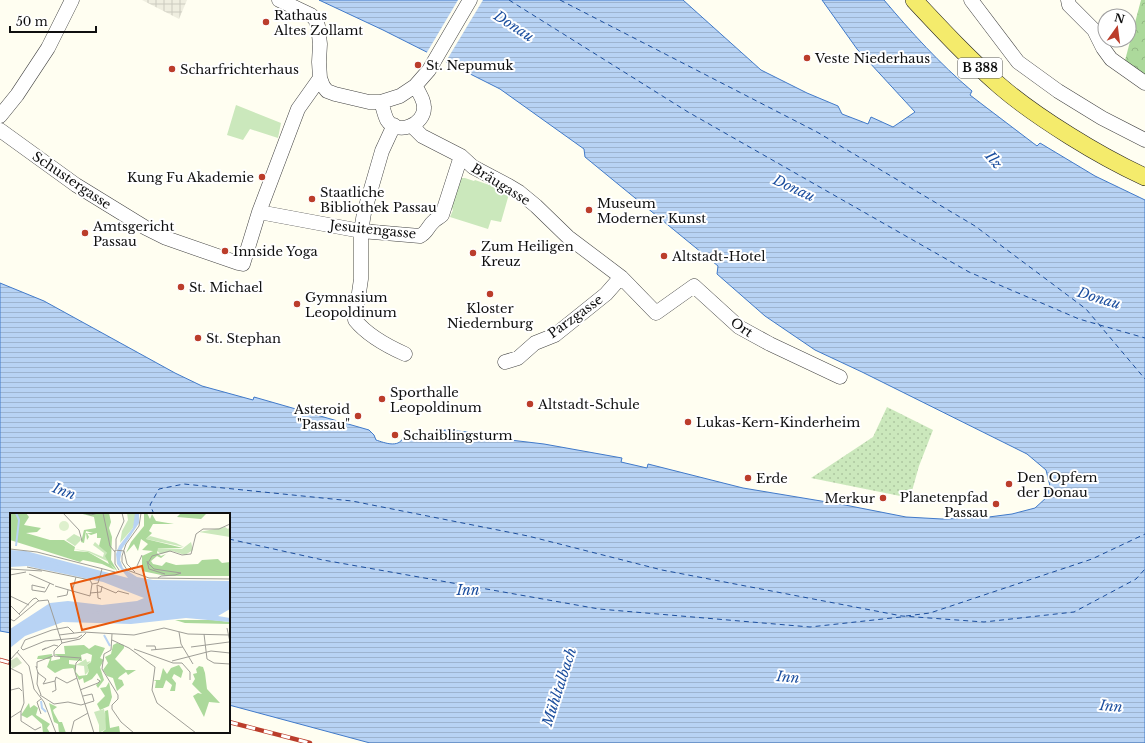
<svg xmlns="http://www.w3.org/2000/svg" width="1145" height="743" viewBox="0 0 1145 743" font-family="'Libre Baskerville',serif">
<defs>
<pattern id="forest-crowns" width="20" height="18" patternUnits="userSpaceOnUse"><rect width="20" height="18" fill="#acd99b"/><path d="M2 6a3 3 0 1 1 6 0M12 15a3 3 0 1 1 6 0" fill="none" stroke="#93b984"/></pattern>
<pattern id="park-dots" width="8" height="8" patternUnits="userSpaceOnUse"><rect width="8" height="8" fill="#cbe8bc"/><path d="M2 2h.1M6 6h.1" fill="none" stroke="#adc6a0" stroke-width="1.8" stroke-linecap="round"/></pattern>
<pattern id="plaza-grid" width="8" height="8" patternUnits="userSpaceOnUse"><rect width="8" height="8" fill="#efeee0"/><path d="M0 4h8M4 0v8" fill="none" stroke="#cccbbf"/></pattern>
<pattern id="water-rules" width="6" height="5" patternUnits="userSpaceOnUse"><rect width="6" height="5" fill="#b8d3f4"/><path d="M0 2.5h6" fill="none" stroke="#9db4d0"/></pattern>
</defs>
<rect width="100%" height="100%" fill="#fffef1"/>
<path fill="#cbe8bc" d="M236 105 281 123 278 138 250 129 243 140 227 135Z
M461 178H465L474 181 475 180 498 188V190L509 194 501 222 491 220 488 229 450 217 453 210 450 205 459 180Z"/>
<path fill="url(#forest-crowns)" d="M1141 0H1145V82L1123 68Z"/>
<path fill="url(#park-dots)" d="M887 407 933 430 919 466 910 498 811 478 873 437Z"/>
<path fill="url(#plaza-grid)" d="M142 0H187L179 19Z"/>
<path fill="url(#water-rules)" stroke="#417ac9" d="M319 0H683L761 70 807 93 838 106 842 114 868 124 871 117 893 127 915 112 857 49 822 0H884C911 32 940 64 972 91L970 95 983 105 1037 146 1040 143 1095 176 1145 200V743H370L229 705V514H11V633L0 631V283L44 301 175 373 202 386 253 400 254 397 369 430 374 435 376 440C385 443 398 448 403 438H411L419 435 427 438H437L444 435V430L468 432V435L544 444 622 458 621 462 647 468 648 464 743 488 845 505 906 517 942 519 981 518 1012 514 1035 508 1047 497 1050 486 1046 470 1027 454 862 372 815 350 765 316 717 274 718 266 585 157 584 149 500 89 383 30Z"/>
<path fill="#fffef1" d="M458 0H483L445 63 426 54Z"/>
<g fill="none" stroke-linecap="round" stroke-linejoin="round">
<path stroke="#1b4e9e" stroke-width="1" stroke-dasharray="5 4" stroke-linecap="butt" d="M509 0 688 112 969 272 1079 319 1145 338
M560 0 817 132 975 226 1086 309 1145 379
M154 514 150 505 159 489 184 484 352 501 528 536 662 570 902 616 984 622 1074 612 1136 579 1145 569
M229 539 323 560 599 609 810 627 901 617
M906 616 930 613 1092 559 1145 534"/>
<defs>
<path id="minor" d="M279 0 311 15 315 19 318 26 320 44 319 62 320 78 323 86 327 91 335 94 369 102H381L400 96 415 86 429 70 470 0
M971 0 1018 62 1058 91 1102 118 1145 140
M1068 0 1069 5 1094 30 1103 48 1111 59 1145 83
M381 102C383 107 384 114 387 120 397 136 425 125 424 107 424 100 419 92 415 86
M0 116 17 95 48 48 72 0
M394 125 382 151 364 213 361 231V279L355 320C368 336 387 346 405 354
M412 126 422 136 461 156 473 167 509 186 519 192 536 206 568 237 621 277 656 313 694 286 739 327 770 344 840 377
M0 130 76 185 146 228 166 238 238 263 243 264 259 212 298 109 320 78
M259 212 361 231 420 236C427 233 428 226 434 221 437 218 439 218 442 215L461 156
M505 362 518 358 535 343 555 335 606 294 621 277"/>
<path id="major" d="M914 0C942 30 969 59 1000 86 1022 105 1046 121 1070 136 1094 151 1119 165 1145 177"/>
</defs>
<use href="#minor" stroke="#424242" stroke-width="15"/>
<use href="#major" stroke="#202020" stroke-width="18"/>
<use href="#minor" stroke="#fff" stroke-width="14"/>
<use href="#major" stroke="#f4eb6c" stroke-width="17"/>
<defs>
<path id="rail" d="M0 660 11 663
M229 722 310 743"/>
</defs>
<use href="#rail" stroke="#bb3d2b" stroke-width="4.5"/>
<use href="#rail" stroke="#fff" stroke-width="3" stroke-dasharray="9" stroke-linecap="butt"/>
</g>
<g fill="#bb3d2b" stroke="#fff" stroke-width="1.5">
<circle cx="266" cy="22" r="4"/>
<circle cx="807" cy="58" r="4"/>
<circle cx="418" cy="65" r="4"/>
<circle cx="172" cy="69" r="4"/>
<circle cx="262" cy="177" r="4"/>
<circle cx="312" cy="199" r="4"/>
<circle cx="589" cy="210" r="4"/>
<circle cx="85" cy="233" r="4"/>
<circle cx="225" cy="251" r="4"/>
<circle cx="473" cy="253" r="4"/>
<circle cx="664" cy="256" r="4"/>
<circle cx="181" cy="287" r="4"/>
<circle cx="490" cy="294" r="4"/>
<circle cx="297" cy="304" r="4"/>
<circle cx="198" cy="338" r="4"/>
<circle cx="382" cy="399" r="4"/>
<circle cx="530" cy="404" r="4"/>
<circle cx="358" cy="416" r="4"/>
<circle cx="688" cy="422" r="4"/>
<circle cx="395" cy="435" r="4"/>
<circle cx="748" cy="478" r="4"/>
<circle cx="1009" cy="484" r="4"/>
<circle cx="883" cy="498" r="4"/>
<circle cx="996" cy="504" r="4"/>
</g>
<g text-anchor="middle" stroke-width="4" stroke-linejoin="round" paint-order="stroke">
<rect fill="#fff" stroke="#575757" stroke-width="1" x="958" y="58" width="44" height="20" rx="3"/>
<g font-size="12" font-weight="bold" fill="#0f0f0f">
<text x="980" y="72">B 388</text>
</g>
<g font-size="13" fill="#0f0f0f" stroke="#fff" text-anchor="start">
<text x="274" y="20">Rathaus<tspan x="274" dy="15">Altes Zollamt</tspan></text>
<text x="815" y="63">Veste Niederhaus</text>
<text x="426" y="70">St. Nepumuk</text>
<text x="180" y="74">Scharfrichterhaus</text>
<text x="254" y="182" text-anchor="end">Kung Fu Akademie</text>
<text x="320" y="197">Staatliche<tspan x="320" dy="15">Bibliothek Passau</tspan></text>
<text x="597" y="208">Museum<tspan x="597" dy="15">Moderner Kunst</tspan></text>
<text x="93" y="231">Amtsgericht<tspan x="93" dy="15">Passau</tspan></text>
<text x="481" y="251">Zum Heiligen<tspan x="481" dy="15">Kreuz</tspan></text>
<text x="233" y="256">Innside Yoga</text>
<text x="672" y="261">Altstadt-Hotel</text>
<text x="189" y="292">St. Michael</text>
<text x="305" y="302">Gymnasium<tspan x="305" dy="15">Leopoldinum</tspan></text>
<text x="490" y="313" text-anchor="middle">Kloster<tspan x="490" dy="15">Niedernburg</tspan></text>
<text x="206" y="343">St. Stephan</text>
<text x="390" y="397">Sporthalle<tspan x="390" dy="15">Leopoldinum</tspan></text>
<text x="538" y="409">Altstadt-Schule</text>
<text x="350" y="414" text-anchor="end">Asteroid<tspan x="350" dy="15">"Passau"</tspan></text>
<text x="696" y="427">Lukas-Kern-Kinderheim</text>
<text x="403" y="440">Schaiblingsturm</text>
<text x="1017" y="482">Den Opfern<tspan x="1017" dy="15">der Donau</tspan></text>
<text x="756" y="483">Erde</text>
<text x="988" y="502" text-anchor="end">Planetenpfad<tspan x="988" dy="15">Passau</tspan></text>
<text x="875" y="503" text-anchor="end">Merkur</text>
</g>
<g font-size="13" fill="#0f0f0f" stroke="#fff">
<text transform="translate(72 180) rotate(34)" y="5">Schustergasse</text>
<text transform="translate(501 184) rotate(32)" y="5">Bräugasse</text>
<text transform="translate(373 229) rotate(6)" y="5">Jesuitengasse</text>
<text transform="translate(575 316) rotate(-36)" y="5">Parzgasse</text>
<text transform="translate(742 327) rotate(34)" y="5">Ort</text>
</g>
<g font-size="14" font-style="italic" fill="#1b4e9e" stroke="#fff">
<text transform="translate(514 26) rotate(33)" y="5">Donau</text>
<text transform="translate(994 160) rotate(50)" y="5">Ilz</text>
<text transform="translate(794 188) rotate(25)" y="5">Donau</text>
<text transform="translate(1099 298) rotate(17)" y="5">Donau</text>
<text transform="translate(64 491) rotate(20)" y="5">Inn</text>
<text x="468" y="595">Inn</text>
<text transform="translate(788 677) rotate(5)" y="5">Inn</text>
<text transform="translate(559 687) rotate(-72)" y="5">Mühltalbach</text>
<text transform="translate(1111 706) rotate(5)" y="5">Inn</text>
</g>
</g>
<g transform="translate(10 513)">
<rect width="220" height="220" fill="#fffef1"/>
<path d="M215 14 218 16 220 14V24L189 19ZM64 21 70 24 71 27 65 33 56 27ZM140 23 166 30 174 34 136 26ZM85 29 97 40V48L78 39 63 36 79 38 93 44 94 40 83 32ZM181 29 183 37 175 42 162 38 151 41 146 37 148 35 172 36ZM76 146 77 149 81 148 77 152 79 158 75 162 74 153 66 152ZM94 196 97 210 96 216 89 220V212L84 199Z" fill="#cbe8bc"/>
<path d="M0 0H16L19 4 14 12 31 15 27 19 16 20 40 27H54L65 34 64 38 78 39 99 51 95 43 97 40 89 33 91 25H87V20L81 22 77 20 79 24 77 27 76 20H83L76 18 74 30 71 29 74 17 86 15 84 4 69 0H99L101 9 99 15 102 24 101 47 108 59 100 51 105 57 92 51 73 47 70 49 0 27ZM134 0H137L140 6 142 1 146 8 164 11H143L139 18 142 20 136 26 173 35H148L147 40 151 43 156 41 151 45 147 43 141 48 143 51 152 53 156 49 166 52 188 51 192 47 208 46 212 50 220 49V63H156L132 58V43L143 38 132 37 138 31 131 26 128 38 124 31 116 40 121 29 134 13ZM171 0H195L196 1 191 6 167 4ZM165 107H203L220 109V111L175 110ZM107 130 114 132V135L105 146 116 157H126L118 162 116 159 109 164 108 166 112 167 114 172 107 178 103 165 97 163 93 157 98 150 95 144 101 141 103 132ZM74 132 79 136 85 132 95 135 90 145 94 147 90 154 94 167 88 175 86 172 91 167 87 160 82 166 74 170 73 165 69 167 63 155 53 156 45 160 37 154 40 146H27L28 143 42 141 41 148 50 146V144L44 141H55L54 133ZM77 140 82 142 81 149 77 152 79 158 77 162 69 163 65 158 66 152 59 151V147L72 148 71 142ZM169 152 173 158 171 165 164 161 162 165 166 170 165 178H160L162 172 156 167 153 175H145L146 168 143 167H150L153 155 157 161 161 155ZM189 153 193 154 195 160 197 176 210 190 199 189 194 204 183 183 188 180 192 181 182 171 185 166 183 161 187 160 186 156ZM99 169 102 184 99 193 90 197 87 191 95 183 90 175 96 174ZM19 190 20 195 24 192 28 195 26 202 40 211 37 215 40 220H33L32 211 22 202 17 205 11 202ZM39 190 47 194 43 197 44 200 49 209H52L56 220H49L48 211 44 209ZM98 197 100 215 109 213 110 220H91L96 216 95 198Z" fill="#acd99b" fill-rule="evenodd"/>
<path d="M7 144 12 150 2 156 0 148Z" fill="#d1e1c2"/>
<path d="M117 0H125L126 6 123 15 110 30 112 18 118 7Z" fill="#cbe8bc"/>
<path d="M49 13a5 5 0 1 1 10 0a5 5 0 1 1-10 0Z" fill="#def0cd"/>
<path d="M125 0H129V10L112 36 110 47 113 55 127 64 143 67 220 68V96L208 103 220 105V109L176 105 121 111 53 109 15 123 0 135V116L40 90 58 88 92 92 127 88 134 85 93 69 17 53 0 54V37L16 38 118 65 107 51 106 41 109 33 123 15Z" fill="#b8d3f4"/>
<path fill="none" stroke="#b8d3f4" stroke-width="2" d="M6 33 9 7 6 0M0 46 31 55 67 57 114 66 133 73 142 82V87L140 89 132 94 126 95 111 96H90L79 100 121 97 126 95 128 94 137 89 142 85 143 84 149 80 161 76 220 77M0 46H28L74 58M87 61 133 74 220 73M94 122 100 133M31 188 32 195 36 199"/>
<path fill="none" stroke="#9f9e97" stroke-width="1" d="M53 0 69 17 72 28M74 0 81 2 88 0M93 0 100 33 105 39M131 0 129 13 116 31 112 43V49L117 57 139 65 220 66M0 36 27 39 105 59M106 36V26L114 8 112 0M114 38 117 51 125 59M137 48 139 56 155 61M127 53 132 42M17 54 80 67 82 71M0 56 32 58M109 57 105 51V37L114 38M19 61 44 72M0 62 16 59M148 65 151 63 165 62 171 60 144 56 138 50 142 43 160 38 172 42 181 41 186 21 193 16H209L220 11M82 71 88 70 92 56M87 72 106 80 108 78 119 81M87 72 88 85 91 86M45 73 80 83 82 71M35 75 22 72V77L35 79 40 70M62 79 66 64M80 80 91 79 92 73M0 83 19 92M47 84 57 82 58 77M0 92 10 102M9 101 23 86 26 85 29 88M0 106 4 108 28 88 38 87 52 130M217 115 220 129M169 119 171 131 183 151M102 121 101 137 94 141 92 156 108 182V186L102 192V196L111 209 124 220M194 121 197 146 204 150 220 151M49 122 73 119 124 122 154 115 178 121 220 122M102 127 119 135 145 154 142 177 147 190 186 220M52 130 44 138V143L71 145M52 130 70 126 76 120M136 133H145L146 137M181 134 219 129M11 135 13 137 35 128 67 125 72 122M11 135 15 127 42 117 58 114 64 120M36 135 32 137 44 132 48 133M124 136 163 150H172L180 159V167M141 137 173 134M7 139 19 153 24 176 34 189 46 220M71 145 66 150 65 159 84 220M0 147 9 137M162 148 201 138 220 140M26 153 28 160 36 166 33 171 45 168 46 164 57 170 67 165M0 155 12 161 14 190 11 198 0 205M27 155V149L43 143M28 159 27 171 31 182M1 177 9 175 12 178M70 177 88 170 90 168 87 166M42 179 46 177 45 168M30 182 44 191 58 189 71 192 84 188 82 181 73 183M11 198V208L25 217 31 214M31 201 27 189 31 186M61 220 64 208 78 200"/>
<path fill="#e8590c" fill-opacity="0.15" stroke="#e8590c" stroke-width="2" d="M132 53 143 99 72 117 61 71Z"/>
<rect width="220" height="220" fill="none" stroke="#0f0f0f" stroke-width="2"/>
</g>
<g transform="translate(1117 28) rotate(14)"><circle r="19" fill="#ffffff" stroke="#9f9f9f"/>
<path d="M0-3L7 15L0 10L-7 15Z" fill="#bb3d2b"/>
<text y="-6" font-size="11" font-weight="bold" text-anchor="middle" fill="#0f0f0f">N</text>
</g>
<path d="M10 26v6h86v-6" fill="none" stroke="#0f0f0f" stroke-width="2"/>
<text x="16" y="26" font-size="12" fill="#0f0f0f" stroke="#ffffff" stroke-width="3" paint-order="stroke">50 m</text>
</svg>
